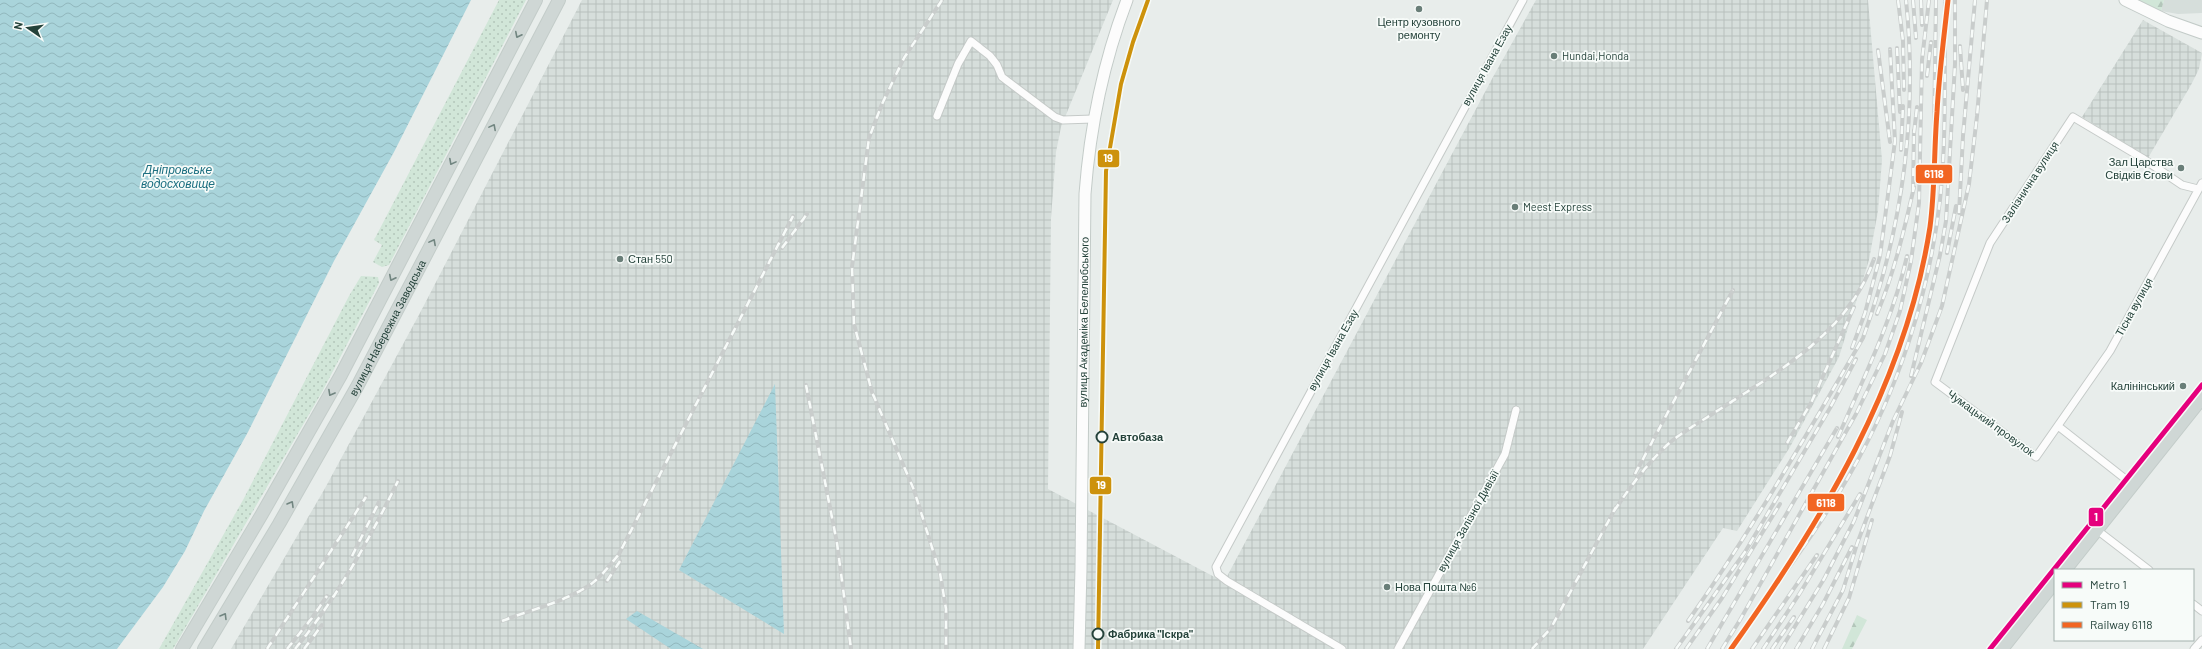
<svg xmlns="http://www.w3.org/2000/svg" width="2202" height="649" viewBox="0 0 2202 649" font-family="Barlow,sans-serif">
<defs>
<pattern id="industrial-grid" width="8" height="8" patternUnits="userSpaceOnUse"><rect width="8" height="8" fill="#d6dedb"/><path d="M0 4h8M4 0v8" fill="none" stroke="#b8c0bd"/></pattern>
<pattern id="grass-dots" width="8" height="8" patternUnits="userSpaceOnUse"><rect width="8" height="8" fill="#d1e6d8"/><path d="M2 2h.1M6 6h.1" fill="none" stroke="#b3c6ba" stroke-width="1.8" stroke-linecap="round"/></pattern>
<pattern id="forest-firs" width="22" height="20" patternUnits="userSpaceOnUse"><rect width="22" height="20" fill="#d1e6d8"/><path d="M5 1l3.5 6h-7zM16 11l3.5 6h-7z" fill="#b3c6ba"/></pattern>
<pattern id="water-waves" width="16" height="10" patternUnits="userSpaceOnUse"><rect width="16" height="10" fill="#a9d4db"/><path d="M0 5q4-4 8 0t8 0" fill="none" stroke="#91b7bd"/></pattern>
</defs>
<rect width="100%" height="100%" fill="#e8edeb"/>
<path fill="#d6dedb" d="M2164 0H2202V13L2178 14 2161 11Z"/>
<path fill="url(#industrial-grid)" d="M582 0H1113L1061 127 1056 152 1051 218 1048 489 1224 582 1493 77 1536 0H1868L1882 160 1878 211 1869 260 1839 357 1790 447 1737 531 1723 528 1643 649H231L324 490 421 311Z
M2143 20 2202 53 2199 69 2191 85 2148 158 2082 117Z"/>
<path fill="url(#grass-dots)" d="M499 0H526L389 265 382 267 373 262 382 245 374 240Z
M361 276 378 277 379 283 322 392 173 649H159L243 500 349 296Z"/>
<path fill="url(#forest-firs)" d="M2138 0H2164L2161 11Z
M1857 615 1867 620 1852 649H1842Z"/>
<path fill="url(#water-waves)" d="M0 0H471L394 152 334 261 248 432 204 511 185 551 163 587 117 649H0Z
M775 384 784 634 679 570Z
M637 611 703 649H671L626 619Z"/>
<g fill="none" stroke-linecap="round" stroke-linejoin="round">
<defs>
<path id="street" d="M937 116 958 64 971 41 990 56 997 65 1002 77 1055 117 1063 120 1093 119
M2198 189 2182 185 2142 158 2073 117 1990 243 1935 382 2036 457 2110 351 2202 183
M2058 426 2133 485
M2097 530 2149 570
M2193 604 2202 611
M1342 649 1227 581 1218 574 1216 567 1523 0
M1398 649 1505 454 1516 410
M2194 649 2202 640"/>
<g id="secondary">
<path d="M2125 0 2168 21 2202 33"/>
<path id="s1" d="M1079 649 1081 568 1085 194C1090 127 1103 63 1127 0"/>
</g>
<g id="primary">
<path d="M2065 570 2202 398"/>
<path d="M182 649 262 514 341 375 536 0"/>
<path id="s2" d="M204 649 279 524 358 385 559 0"/>
<path d="M2002 649 2055 582"/>
</g>
</defs>
<use href="#street" stroke="#c5cac8" stroke-width="9"/>
<use href="#secondary" stroke="#c3cbc8" stroke-width="13"/>
<use href="#primary" stroke="#c3ccc9" stroke-width="14"/>
<use href="#street" stroke="#fcfcfc" stroke-width="7"/>
<use href="#secondary" stroke="#fcfcfc" stroke-width="11"/>
<use href="#primary" stroke="#cfd7d5" stroke-width="12"/>
<defs>
<path id="rail" d="M942 0 904 58 882 104 869 138 852 267 854 324 872 392 914 490 940 573 946 609V649
M1898 0 1903 41 1904 90
M1913 0 1916 38
M1921 0 1922 25
M1960 46 1963 90
M1897 48 1900 112
M1878 50 1890 142
M1927 76 1931 42
M1914 133 1917 107
M1934 136 1936 0
M1901 150 1903 106
M1913 192 1914 130
M1959 213 1963 136 1975 0
M782 248 807 214
M1947 253 1956 206
M1877 314C1894 273 1904 231 1914 187
M1852 348 1865 313 1880 256 1895 141 1890 49
M1911 376 1940 255 1946 221 1955 64V0
M806 385 837 543 851 649
M1838 437C1864 377 1893 319 1907 256
M1787 443 1811 403 1854 307
M1635 474 1733 290
M1614 511C1630 487 1646 465 1667 445 1681 433 1698 423 1714 413 1777 372 1848 334 1874 259
M352 556 379 502
M607 581 620 561
M1766 600C1795 559 1825 518 1850 474 1898 391 1929 295 1940 200 1947 134 1944 66 1945 0
M502 621C530 610 564 602 590 585 601 577 610 565 619 554L793 216
M1688 621C1752 530 1807 434 1863 338 1902 230 1918 115 1906 0
M267 649 366 497
M287 649 312 618 327 596
M295 649C337 598 369 540 398 481
M304 649 322 625
M1532 649 1551 628 1616 507
M1676 649 1745 552 1830 408 1856 359
M1686 649 1722 598 1780 504
M1707 649 1837 428
M1722 649 1740 620 1856 414 1885 354 1900 311 1911 261 1919 203 1922 60 1929 0
M1752 649 1817 555
M1763 649 1800 593 1860 494
M1772 649 1794 617
M1781 649 1824 579 1854 521 1893 421 1921 363 1942 306 1969 184 1977 116 1987 0
M1796 649 1823 604 1852 547
M1812 649 1843 590 1857 544 1890 456 1902 412
M1824 649 1849 598 1872 520"/>
</defs>
<use href="#rail" stroke="#c9cdcc" stroke-width="4"/>
<use href="#rail" stroke="#f7fbf9" stroke-width="2.5" stroke-dasharray="8" stroke-linecap="butt"/>
<defs>
<path id="rail-1" d="M1731 649C1821 523 1906 383 1930 227 1935 190 1934 150 1937 112 1939 74 1944 37 1948 0"/>
</defs>
<use href="#rail-1" stroke="#f7fbf9" stroke-width="8"/>
<use href="#rail-1" stroke="#f26522" stroke-width="5"/>
<defs>
<path id="tram-1" d="M1098 649 1106 171 1121 84 1133 42 1148 0"/>
</defs>
<use href="#tram-1" stroke="#f7fbf9" stroke-width="7"/>
<use href="#tram-1" stroke="#cd920c" stroke-width="4"/>
<defs>
<path id="metro-1" d="M1990 649 2202 385"/>
</defs>
<use href="#metro-1" stroke="#f7fbf9" stroke-width="8"/>
<use href="#metro-1" stroke="#e5007d" stroke-width="5"/>
</g>
<defs><path id="oneway-chevron" d="M-2-3.5L2.5 0L-2 3.5" fill="none" stroke-width="1.6" stroke-linecap="round" stroke-linejoin="round"/></defs>
<g stroke="#718580">
<use href="#oneway-chevron" transform="translate(518 35) rotate(117)"/>
<use href="#oneway-chevron" transform="translate(493 127) rotate(-62)"/>
<use href="#oneway-chevron" transform="translate(452 162) rotate(118)"/>
<use href="#oneway-chevron" transform="translate(433 242) rotate(-62)"/>
<use href="#oneway-chevron" transform="translate(392 278) rotate(117)"/>
<use href="#oneway-chevron" transform="translate(331 393) rotate(119)"/>
<use href="#oneway-chevron" transform="translate(291 504) rotate(-60)"/>
<use href="#oneway-chevron" transform="translate(224 616) rotate(-59)"/>
</g>
<g fill="#697e78" stroke="#f7fbf9" stroke-width="1.5">
<circle cx="1419" cy="9" r="4"/>
<circle cx="1554" cy="56" r="4"/>
<circle cx="2181" cy="168" r="4"/>
<circle cx="1515" cy="207" r="4"/>
<circle cx="620" cy="259" r="4"/>
<circle cx="2183" cy="386" r="4"/>
<circle cx="1387" cy="587" r="4"/>
</g>
<g fill="#f7fbf9" stroke="#24423a" stroke-width="2">
<circle cx="1102" cy="437" r="5.5"/>
<circle cx="1098" cy="634" r="5.5"/>
</g>
<g text-anchor="middle" stroke-width="3.5" stroke-linejoin="round" paint-order="stroke">
<g font-size="11" fill="#24423a" stroke="#f7fbf9" text-anchor="start">
<text x="1419" y="26" text-anchor="middle">Центр кузовного<tspan x="1419" dy="13">ремонту</tspan></text>
<text x="1562" y="60">Hundai,Honda</text>
<text x="2173" y="166" text-anchor="end">Зал Царства<tspan x="2173" dy="13">Свідків Єгови</tspan></text>
<text x="1523" y="211">Meest Express</text>
<text x="628" y="263">Стан 550</text>
<text x="2175" y="390" text-anchor="end">Калінінський</text>
<text x="1395" y="591">Нова Пошта №6</text>
</g>
<g font-size="11" fill="#24423a" stroke="#f7fbf9">
<text transform="translate(1487 65) rotate(-61)" y="4">вулиця Івана Езау</text>
<text transform="translate(2030 182) rotate(-57)" y="4">Залізнична вулиця</text>
<text transform="translate(2134 307) rotate(-61)" y="4">Тісна вулиця</text>
<text dy="4" stroke="none"><textPath href="#s1" startOffset="327">вулиця Академіка Белелюбського</textPath></text>
<text dy="4" stroke="none"><textPath href="#s2" startOffset="370">вулиця Набережна Заводська</textPath></text>
<text transform="translate(1333 350) rotate(-61)" y="4">вулиця Івана Езау</text>
<text transform="translate(1991 423) rotate(36)" y="4">Чумацький провулок</text>
<text transform="translate(1468 521) rotate(-61)" y="4">вулиця Залізної Дивізії</text>
</g>
<g font-size="11" font-weight="bold" fill="#24423a" stroke="#f7fbf9" text-anchor="start">
<text x="1112" y="441">Автобаза</text>
<text x="1108" y="638">Фабрика "Іскра"</text>
</g>
<g font-size="12" font-style="italic" fill="#1c6f80" stroke="#f7fbf9">
<text x="178" y="174">Дніпровське<tspan x="178" dy="14">водосховище</tspan></text>
</g>
</g>
<g stroke="#f7fbf9" stroke-width="1.5">
<rect x="1097" y="149" width="23" height="19" rx="4" fill="#cd920c"/>
<rect x="1915" y="164" width="38" height="20" rx="4" fill="#f26522"/>
<rect x="1089" y="476" width="23" height="19" rx="4" fill="#cd920c"/>
<rect x="1807" y="493" width="38" height="19" rx="4" fill="#f26522"/>
<rect x="2088" y="507" width="16" height="20" rx="4" fill="#e5007d"/>
</g>
<g font-size="11" text-anchor="middle" font-weight="bold" fill="#fff">
<text x="1108" y="162">19</text>
<text x="1934" y="178">6118</text>
<text x="1101" y="489">19</text>
<text x="1826" y="507">6118</text>
<text x="2096" y="521">1</text>
</g>
<rect x="2054" y="569" width="140" height="72" fill="#f7fbf9" stroke="#a3b1ad"/>
<rect x="2062" y="582" width="20" height="6" fill="#e5007d" stroke="#a3b1ad"/>
<text x="2090" y="589" font-size="12" fill="#24423a">Metro 1</text>
<rect x="2062" y="602" width="20" height="6" fill="#cd920c" stroke="#a3b1ad"/>
<text x="2090" y="609" font-size="12" fill="#24423a">Tram 19</text>
<rect x="2062" y="622" width="20" height="6" fill="#f26522" stroke="#a3b1ad"/>
<text x="2090" y="629" font-size="12" fill="#24423a">Railway 6118</text>
<g transform="translate(28 28) rotate(283)" stroke="#f7fbf9" stroke-width="3" paint-order="stroke">
<path d="M0-3L7 15L0 10L-7 15Z" fill="#24423a"/>
<text y="-6" font-size="11" font-weight="bold" text-anchor="middle" fill="#24423a">N</text>
</g>
</svg>
